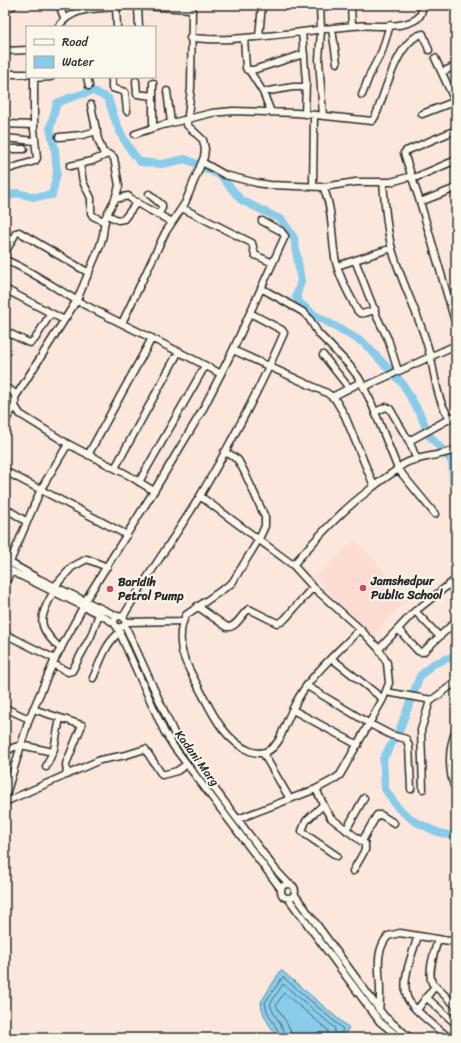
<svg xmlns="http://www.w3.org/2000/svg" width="461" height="1043" viewBox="0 0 461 1043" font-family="Sriracha,sans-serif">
<rect width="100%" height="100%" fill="#fce7dd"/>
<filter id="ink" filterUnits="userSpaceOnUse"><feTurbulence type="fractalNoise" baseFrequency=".025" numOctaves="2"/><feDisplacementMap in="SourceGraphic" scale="8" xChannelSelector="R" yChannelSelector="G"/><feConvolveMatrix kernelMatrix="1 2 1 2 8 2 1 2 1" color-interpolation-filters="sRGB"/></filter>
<g filter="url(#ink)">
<path fill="#fcdcd2" d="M355 540 410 598 371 636 315 577Z"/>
<path fill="#89ccea" stroke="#638c9e" d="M281 970 349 1028 342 1038H278C271 1027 261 1015 261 1002Z"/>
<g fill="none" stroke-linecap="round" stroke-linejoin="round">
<path stroke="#516b77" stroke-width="1" d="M281 1038C279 1027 266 1017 265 1002L283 977 342 1028 343 1030 339 1035V1038
M286 1038C285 1028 273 1015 270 1004L283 984 335 1028 334 1038
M292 1038C291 1026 281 1016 276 1005L284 993 328 1030V1038"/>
<path stroke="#89ccea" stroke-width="8" d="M5 198 16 193 35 197 52 195 57 173 55 150 50 128 57 103 72 97 93 91 108 98C116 125 122 141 140 162L162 164 185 159 197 164 221 176 241 200 282 220 294 238 301 281 296 297 300 303 315 315 364 343 403 384 421 416 429 435 452 461 453 482 456 484
M456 652 454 656 433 664 420 676 399 731 383 759 385 789 398 808 414 821 437 832 456 837"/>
<defs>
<path id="minor" d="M59 5 64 18
M127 5 191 9
M320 5 321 30 319 60 323 116
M351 5 352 26
M116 7 117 27
M138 7 139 27
M5 9 14 5
M58 27C73 6 96 9 119 7L124 5
M332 29 337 63
M302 32 306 81 305 114
M259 36 262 5
M190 38C204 39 217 40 230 39 271 37 311 30 352 26 372 24 396 30 415 20 421 17 422 11 423 5
M244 38 246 68 247 70H253L304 54
M5 51 27 50
M435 58 455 101
M249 70 263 92 271 112
M442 72 456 66
M5 74H27
M87 77 89 86
M112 77V88L125 92 127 111
M34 78 51 77
M136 81 137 94 153 96
M153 83V127
M167 91 171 123
M263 92 293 87H306
M362 95 370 74 382 51 390 25
M422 114 456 101
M5 124 34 125
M456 130 406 151 404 153 421 205 456 325
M135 134 159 126 212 113 233 111 297 113 372 121C376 117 378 110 380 104 387 85 400 38 423 34L429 50
M59 137 82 135 97 131
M5 138 35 141
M5 149H24
M202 162 225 175 257 183 270 185 323 187C333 208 331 234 335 257 337 271 345 287 352 300 354 304 356 311 360 313 363 315 371 311 375 309
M80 164 83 182 91 198V213L93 216 105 222
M70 166 92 161 108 154
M5 170 35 161 37 158 34 129V77
M412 179 456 160
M383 182C385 204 386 227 392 249 403 288 424 324 432 364 435 378 439 408 451 418L456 416
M313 186 314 115
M323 187 356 182H391L412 176
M149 194 162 205V208L158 215
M115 199 128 196 135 202 172 222
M420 202 456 188
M182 208 252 243 255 255 273 263
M107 215 118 220 124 219 137 202
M5 253 16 233 19 232 89 273
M5 260C34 271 59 292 87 306 132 329 177 350 221 374
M355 260 377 317 388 339 398 371
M337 266 392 248
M261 288 303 312 309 318 318 333 349 365 359 378 371 402 398 469 435 514
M5 289 64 320
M122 323 165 233 185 203 204 157 205 149 203 140 187 125 191 88 192 5
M5 331 27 342 30 343 35 339 51 313
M233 350 327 393 335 399 345 416 374 486
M323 355 349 388
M5 387C16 392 16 394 15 406L20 414 68 444 128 475 154 491
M364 387 456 345
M16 396 77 300 100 246 103 235 105 218 115 199 119 186 114 158 112 156 103 152 98 139 91 105
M332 397 361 382
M375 412 386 407 390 409 410 443 417 460
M5 421 15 406
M409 441 451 418
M224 452 231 455 238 460 244 471 265 517V526L259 539 232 583 186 615C180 626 180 640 182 651 185 664 193 676 199 688 206 701 213 716 222 728 236 746 262 767 279 740 287 722 294 702 307 685 322 665 342 648 360 629
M88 455 152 338
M115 468 179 351
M5 471 127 535
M139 482 205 366
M200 496 293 565 313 587 360 629 379 649 387 663 389 683 383 699 340 775 333 780 316 789 238 819
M10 511 27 522
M5 560 39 579 117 616
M293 565C316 539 340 512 368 491 377 483 388 476 398 469 407 457 437 457 451 451
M5 568 99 614 114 623
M7 569 41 489 68 444
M5 584 11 571
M55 586 72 567 87 559 107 567
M53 593C38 619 37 627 61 649
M85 601 154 491 202 411 233 350 285 236 281 231 262 221
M197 606 227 627C237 628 242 613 249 609L277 623 281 622 285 619 313 587
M415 611 439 636
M123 617C147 575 175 537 200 496 231 443 260 389 284 333L282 330 250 313
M126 622 182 621
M125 625 174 733 205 776 275 869 288 883
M117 627C122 628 125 626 126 622L123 617C115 614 111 622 117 627L164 731 174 747 281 889
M398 629 418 651 423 652 456 621
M5 634 55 659
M379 649 413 613 456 579
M331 658 383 699
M53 664 68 672 72 671 91 636 99 614
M93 678C101 661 104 645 120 632
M307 686 370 724 391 735 406 739 409 746 411 789
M386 692 432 700 456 682
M5 708 29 719
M33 709 82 725 66 764 67 775
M293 710 358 745
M456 730C448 748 448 773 456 791
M5 752 12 748 21 745 53 752
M263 753 290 799
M46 767 54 749 60 718
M316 789 326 810 331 818 365 844V850L353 871
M423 789 421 730 430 701
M5 798 29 719 55 659 83 607
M5 802 100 760 126 755 145 749 162 775 177 771 187 764
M323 805 306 821 302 831 305 834 337 856
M346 830 364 798
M362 841 377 815H381L394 823
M281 891a7 7 0 1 1 14 0a7 7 0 1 1-14 0Z
M295 895 384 1016 410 1038
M288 898 380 1022 400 1038
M418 936C413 952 401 979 407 997 410 1008 439 1029 449 1038
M438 939C435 950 427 972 432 983L456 1006
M426 997 456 1024
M379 1010C380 1003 380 997 380 991 380 972 374 952 388 936L400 933 456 942
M417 1010 435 986"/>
</defs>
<use href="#minor" stroke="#2b2b2b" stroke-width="9"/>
<use href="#minor" stroke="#fbf7ec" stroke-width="6"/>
</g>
</g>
<g fill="#d1495b" stroke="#fbf7ec" stroke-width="1.5">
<circle cx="363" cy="588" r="4"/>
<circle cx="110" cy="589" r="4"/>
</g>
<g text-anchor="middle" stroke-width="4" stroke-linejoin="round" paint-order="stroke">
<g font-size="12" font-weight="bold" fill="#2b2b2b" stroke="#fbf7ec" text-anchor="start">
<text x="371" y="585">Jamshedpur<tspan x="371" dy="14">Public School</tspan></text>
<text x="118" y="586">Baridih<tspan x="118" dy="14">Petrol Pump</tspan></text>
</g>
<g font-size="12" fill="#2b2b2b" stroke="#fbf7ec">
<text transform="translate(197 758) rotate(54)" y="4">Kadani Marg</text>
</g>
</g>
<rect width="461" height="1043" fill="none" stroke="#fbf7ec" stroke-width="20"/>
<rect x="10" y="10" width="441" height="1023" fill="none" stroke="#2b2b2b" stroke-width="1.5" filter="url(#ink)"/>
<rect x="26" y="26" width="130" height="52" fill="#fbf7ec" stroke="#a8a59f"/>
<rect x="34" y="39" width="20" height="6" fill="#fbf7ec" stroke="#a8a59f"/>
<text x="62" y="46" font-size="12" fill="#2b2b2b">Road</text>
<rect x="34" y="56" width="20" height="12" fill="#89ccea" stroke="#a8a59f"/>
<text x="62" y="66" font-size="12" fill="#2b2b2b">Water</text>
</svg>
